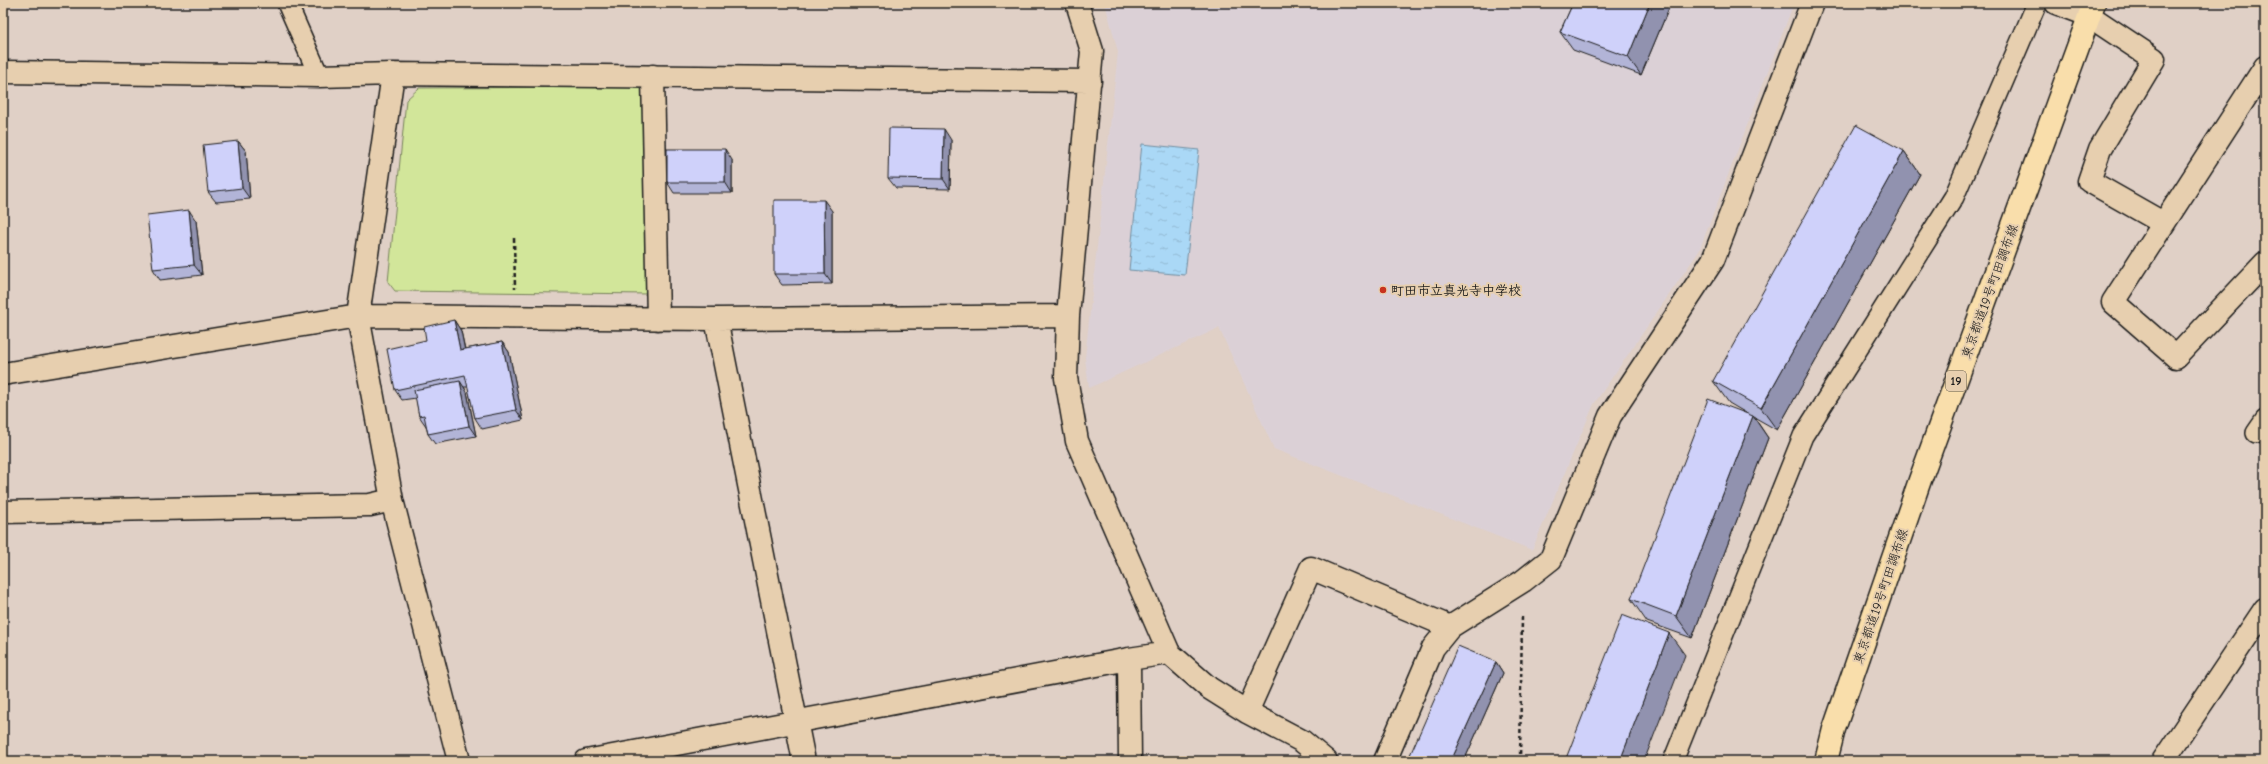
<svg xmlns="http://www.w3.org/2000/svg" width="2268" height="764" viewBox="0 0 2268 764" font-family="'Comic Neue','Klee One',sans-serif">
<defs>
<pattern id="water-ripples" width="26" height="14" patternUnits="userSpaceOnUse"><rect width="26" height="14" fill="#aad8f6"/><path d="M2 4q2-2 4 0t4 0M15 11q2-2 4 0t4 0" fill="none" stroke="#92b9d2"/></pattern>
</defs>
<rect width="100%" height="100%" fill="#e0d0c6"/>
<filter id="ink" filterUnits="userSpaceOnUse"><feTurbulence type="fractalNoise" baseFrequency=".025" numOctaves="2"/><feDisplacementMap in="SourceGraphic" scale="8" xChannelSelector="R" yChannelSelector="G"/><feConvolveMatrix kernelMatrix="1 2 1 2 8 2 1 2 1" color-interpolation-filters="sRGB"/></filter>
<g filter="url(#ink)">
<path fill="#dbd0d6" d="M1105 3H1794L1699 251 1594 404 1532 550 1274 449 1219 328 1089 388 1085 358 1118 52Z"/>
<path fill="#d2e69a" stroke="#77815b" d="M646 87 649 294 395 291 388 282 406 100 419 88Z"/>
<path fill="url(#water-ripples)" stroke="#718d9f" d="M1142 144 1199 150 1185 275 1129 270Z"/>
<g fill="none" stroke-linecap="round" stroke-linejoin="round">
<defs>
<path id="lane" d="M287 3 319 76
M2256 433 2265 420
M1673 761 1803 436 1954 197 2037 3"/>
<path id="street" d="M1077 3 1092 51 1068 316 1066 378 1077 441 1169 653 1209 688 1247 712 1302 741 1326 761
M2056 3 2088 15 2154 59 2100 149 2089 181 2163 223
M2265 67 2113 302 2176 357 2265 263
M3 72 319 76 393 74 1090 81
M393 74 358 316 392 500 459 761
M653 76 658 319
M716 319 804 761
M3 374 358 316 716 319 1068 316
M3 512 370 505 392 500
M1129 659 1130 761
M1247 712 1311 568 1450 627
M586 761 1129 659 1169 653
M1385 761 1433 648 1450 627 1523 581 1551 559 1610 416 1713 260 1812 3
M2163 761 2265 609"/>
<path id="primary" d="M1826 761 1834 729 1920 480 2094 3"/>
</defs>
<use href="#lane" stroke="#1c1c1c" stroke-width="22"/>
<use href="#street" stroke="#1c1c1c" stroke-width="25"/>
<use href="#primary" stroke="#1c1c1c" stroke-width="25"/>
<path stroke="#1c1c1c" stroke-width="2.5" stroke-dasharray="4 3" stroke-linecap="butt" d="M514 238 515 289
M1520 761 1522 615"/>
<use href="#lane" stroke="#e7cfaf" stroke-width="19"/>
<use href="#street" stroke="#e7cfaf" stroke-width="22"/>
<use href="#primary" stroke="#f9deab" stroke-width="22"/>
</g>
<path fill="#b2b4d7" stroke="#1c1c1c" d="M1573 3H1671L1641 75 1573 50 1560 32Z
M951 140 950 189 896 188 888 178Z
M238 141 246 151 250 199 216 202 208 192Z
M1904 151 1920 174 1777 430 1754 417 1768 438 1692 638 1647 622 1631 599 1746 413 1729 403 1713 381Z
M732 160V193H674L667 182Z
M832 211V284L782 285 774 274Z
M196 221 202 275 160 280 153 269Z
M454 320 461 331 465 349 502 342 509 352 523 420 482 429 475 418 468 387H464L467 392 476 436 435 444 428 434 426 426 419 416 416 398 402 400 395 390 426 340Z
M1496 662 1503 673 1464 761H1414L1410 755Z"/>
<path fill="#9192af" stroke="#1c1c1c" d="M1650 3H1671L1641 75 1628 57Z
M944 129 951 140 950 189 943 179Z
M238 141 246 151 250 199 242 188Z
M725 149 732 160V193L725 182Z
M1904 151 1920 174 1777 430 1761 408Z
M824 200 832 211V284L825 274Z
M189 210 196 221 202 275 194 265Z
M454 320 461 331 467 361 460 350Z
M502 342 509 352 523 420 516 410Z
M460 381 467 392 476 436 469 426Z
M1753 416 1768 438 1692 638 1676 616Z
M1669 633 1685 655 1644 761H1620Z
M1496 662 1503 673 1464 761H1451Z"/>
<path fill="#cfd1fa" stroke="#1c1c1c" d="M1573 3H1650L1628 57 1560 32Z
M1856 125 1904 151 1761 408 1713 381Z
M889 128 944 129 943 179 888 178Z
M238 141 242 188 208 192 203 145Z
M667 149H725V182H667Z
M774 200H824L825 274H774Z
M189 210 194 265 153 269 147 215Z
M454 320 460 350 502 342 516 410 475 418 465 375 395 390 387 349 426 340 424 327Z
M460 381 469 426 428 434 424 415 419 416 414 390Z
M1708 399 1753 416 1676 616 1631 599Z
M1622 615 1669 633 1620 761H1565Z
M1458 646 1496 662 1451 761H1424L1410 755Z"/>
</g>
<circle fill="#c8321e" stroke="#e7cfaf" stroke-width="1.5" cx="1383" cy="290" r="4"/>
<g text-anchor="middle" stroke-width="4" stroke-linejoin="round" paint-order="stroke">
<rect fill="#e7cfaf" stroke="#595248" stroke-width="1" x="1946" y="371" width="20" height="20" rx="3"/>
<g font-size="12" font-weight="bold" fill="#1c1c1c">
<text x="1956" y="385">19</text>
</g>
<g font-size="13" font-weight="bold" fill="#1c1c1c" stroke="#e7cfaf" text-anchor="start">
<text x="1391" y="295">町田市立真光寺中学校</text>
</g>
<g font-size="13" fill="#1c1c1c" stroke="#e7cfaf">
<text transform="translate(1989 291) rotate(-70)" y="5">東京都道19号町田調布線</text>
<text transform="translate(1880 596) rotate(-71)" y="5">東京都道19号町田調布線</text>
</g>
</g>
<rect width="2268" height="764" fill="none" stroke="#e7cfaf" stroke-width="16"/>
<rect x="8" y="8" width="2252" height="748" fill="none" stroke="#1c1c1c" stroke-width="1.5" filter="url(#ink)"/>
</svg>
